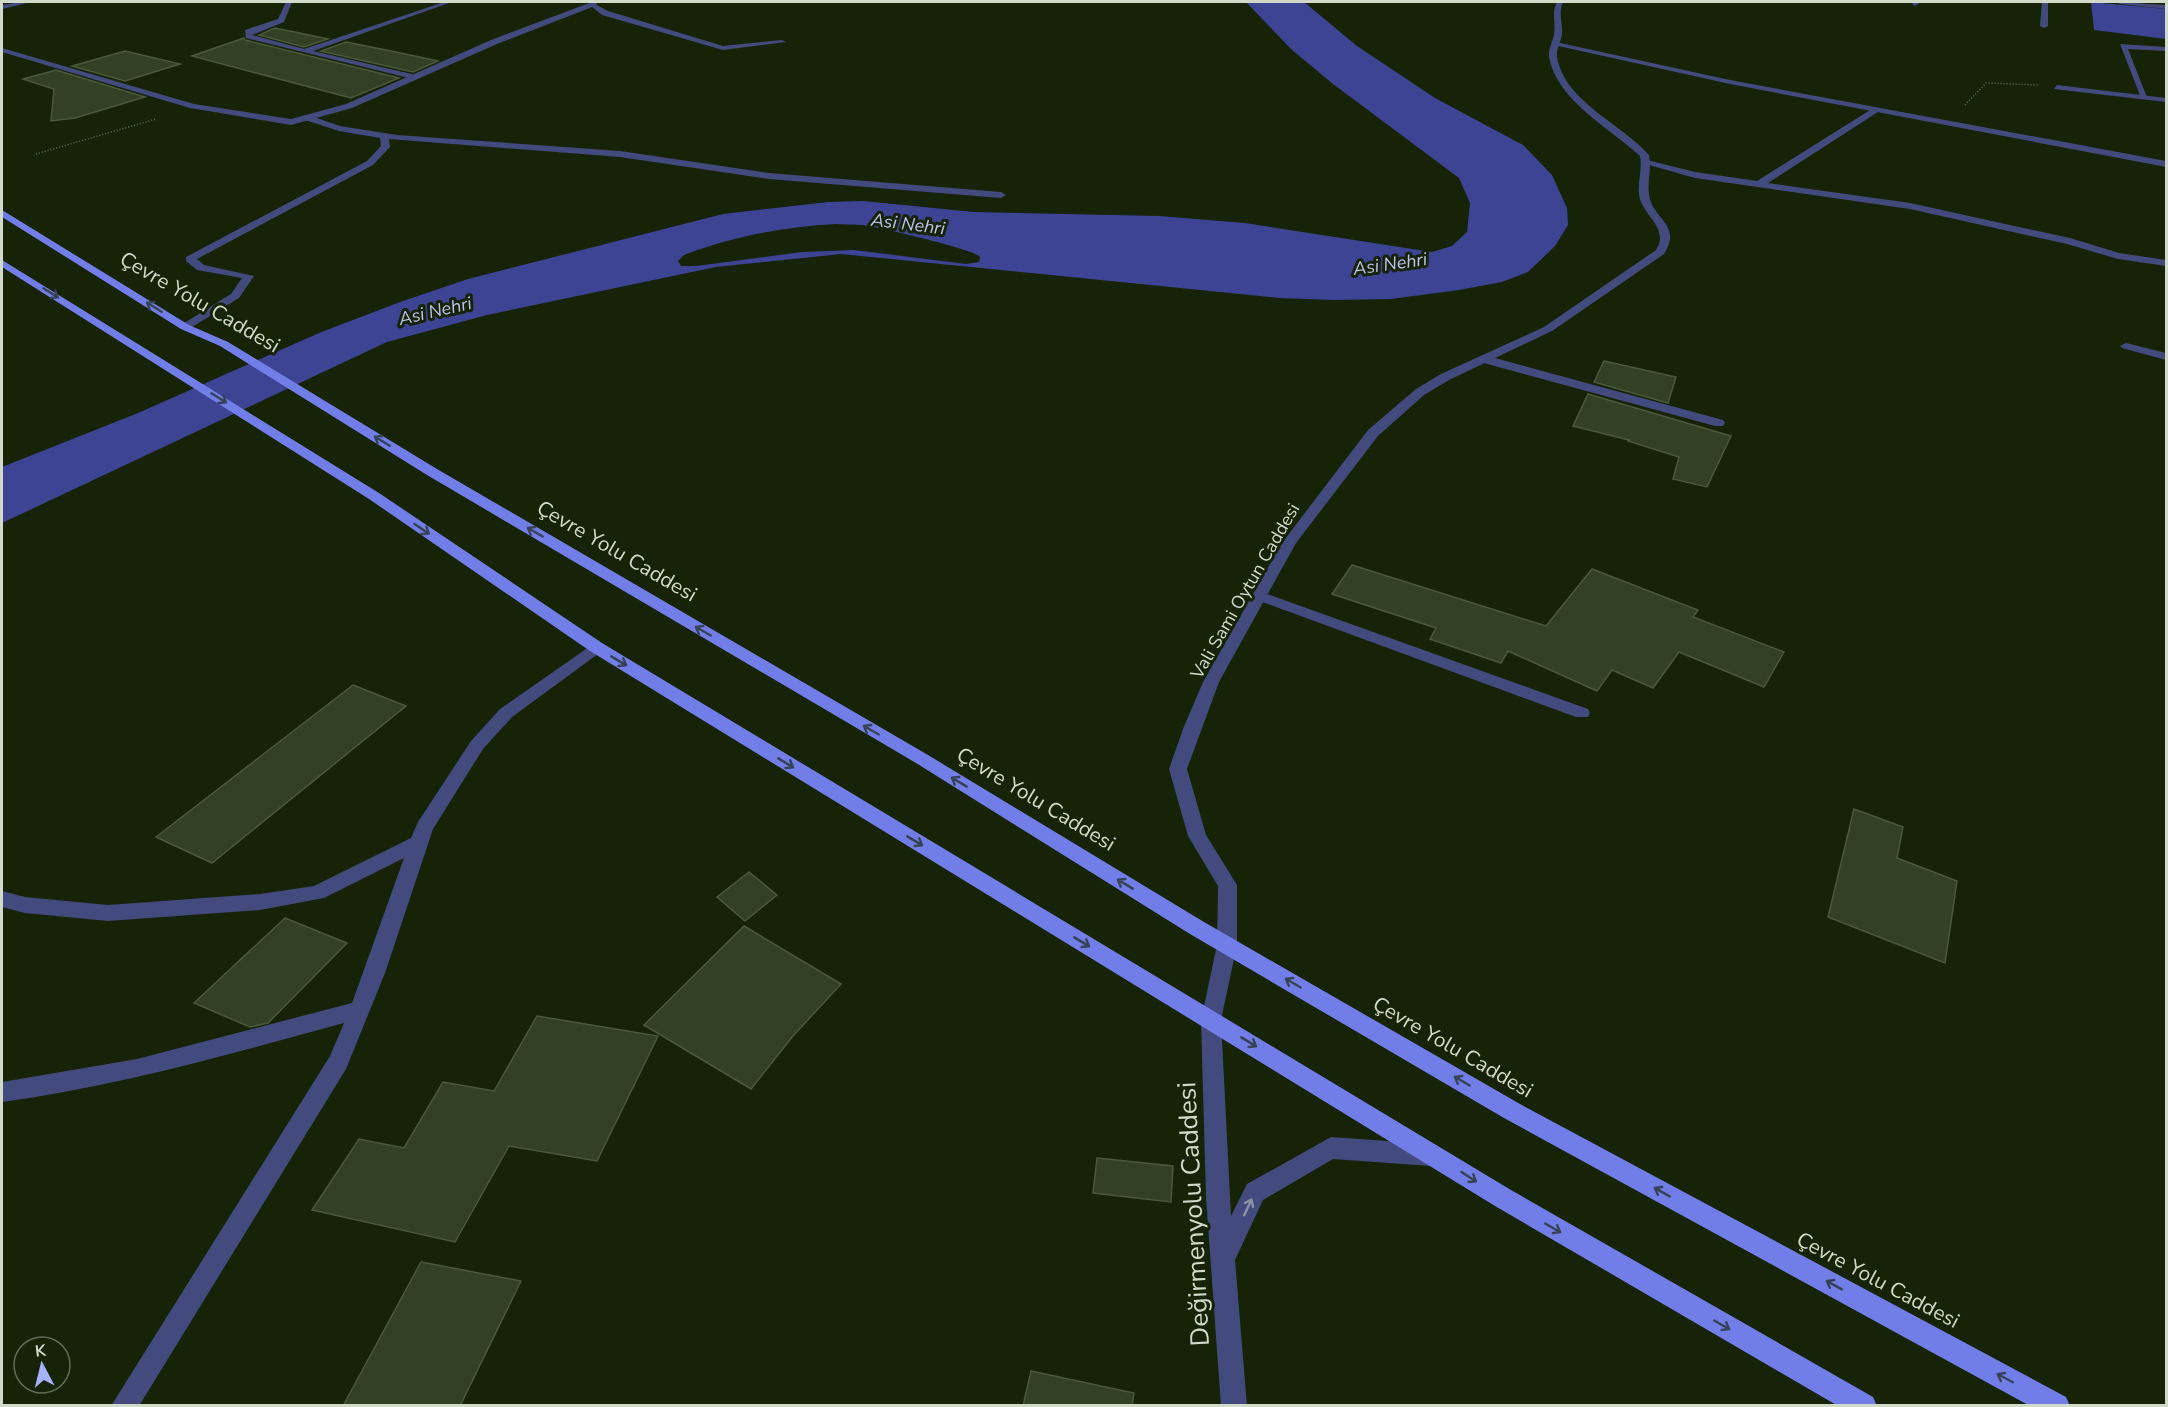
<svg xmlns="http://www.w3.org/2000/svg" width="2168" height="1407" viewBox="0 0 2168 1407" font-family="'Nunito Sans',sans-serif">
<rect width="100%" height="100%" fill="#162307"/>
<path fill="#3d4494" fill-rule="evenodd" d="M1246 2H1304L1357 46 1435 98 1523 145 1552 175 1567 208 1568 225 1555 246 1528 272 1502 282 1459 290 1391 299 1335 300 1279 298 841 254 716 267 487 315 387 342 2 523V467L138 413 319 333 400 302 468 279 723 214 828 202 863 201 974 212 1159 216 1245 223 1432 252 1452 246 1467 232 1470 203 1459 178 1333 84 1291 49ZM836 224C847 225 859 224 869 226 885 229 973 249 980 257L979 262 966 264 854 250 802 252 696 266H681L678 261 684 255C734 236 783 227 836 224Z
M2091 2 2166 9V39L2094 30Z"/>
<path fill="#324023" stroke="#4a593b" stroke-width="1.5" d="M275 28 328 39 304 47 259 35Z
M244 38 245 40 399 78 351 98 192 56Z
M346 42 391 51 438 61 413 72 321 51Z
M125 51 180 64 125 81 72 66Z
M56 70 145 97 75 118 51 121 54 89 23 79Z
M1604 361 1676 377 1668 403 1594 382Z
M1588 394 1731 436 1707 487 1673 479 1679 457 1628 441 1629 440 1573 426Z
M1352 565 1546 626 1592 569 1698 610 1693 617 1784 652 1764 687 1679 652 1653 688 1612 670 1597 691 1508 651 1501 663 1430 639 1436 628 1332 594Z
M353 685 406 706 212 863 156 837Z
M1854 809 1903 827 1897 858 1957 881 1945 963 1828 917Z
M749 872 777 895 745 921 717 897Z
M285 918 347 943 268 1023 250 1027 194 1003Z
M744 926 841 984 793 1036 751 1089 644 1025Z
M537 1016 658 1036 597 1161 509 1146 455 1242 312 1210 359 1139 404 1148 443 1082 494 1091Z
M1097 1158 1173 1166 1171 1202 1093 1193Z
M421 1262 521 1281 460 1406H343Z
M1031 1371 1134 1393 1132 1406H1023Z"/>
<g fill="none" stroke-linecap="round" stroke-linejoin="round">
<path stroke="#646f58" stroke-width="1.5" stroke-dasharray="1 2" stroke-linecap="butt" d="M1965 105 1986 83 2038 85
M36 154 156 119"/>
<path fill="#434a7e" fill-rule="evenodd" d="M1921 2 1915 6 1912 4 1914 2Z
M1551 41 1730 80 2166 161V167L1730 84 1554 45Z
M2120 44 2166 47V51L2128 49 2148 100 2141 98Z"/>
<path fill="#434a7e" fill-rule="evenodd" d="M20 2H31L2 9V5Z
M286 2H292L284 22 252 35 304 49 444 2H452L313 51 416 75 413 79 246 38 245 30 278 19Z
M2042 2H2048V26L2044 28 2040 26Z
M2117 2 2166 5V9L2120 4Z
M593 3 608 11 723 46 782 40 786 42 723 50 602 15 591 6Z
M2057 85 2166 98V102L2054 89Z
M1875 107 1878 112 1768 183 1910 203 2070 238 2119 253 2166 260V266L2118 259 2067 244 1910 209 1695 178 1642 163 1647 160 1695 172 1757 181Z
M308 115 340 126 397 135 620 151 769 173 1001 192 1006 195 1001 198 769 179 620 157 389 139 390 147 373 165 197 259 204 265 254 276 239 298 189 329H181V325L231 294 242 278 197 270 186 261V257L367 161 381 146 380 138 339 131 305 120Z
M2126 343 2166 353V360L2122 348 2120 346Z
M1484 355 1723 420 1725 423 1723 426H1715L1480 362V356Z
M1259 591 1588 709 1590 713 1588 717H1576L1254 599 1251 596Z
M596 642 604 647 602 651 512 717 483 749 433 829 385 973 346 1069 139 1406H111L330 1056 344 1023C230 1054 119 1086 2 1102V1082L137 1059 352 1003 404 858 324 898 260 910 108 921 25 913 2 907V891L25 897 108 905 260 894 314 886 411 838 418 822 471 741 500 709Z"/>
<path fill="#434a7e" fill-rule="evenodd" d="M592 2H598L595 6 497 44 352 108 291 125 190 108 2 52V48L194 104 291 119 346 104 491 40Z
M1557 2H1563C1558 13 1563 23 1562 34 1561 42 1556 49 1557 57 1565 102 1621 123 1649 155 1652 168 1647 181 1649 194 1652 220 1683 224 1664 254L1552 331 1449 380 1424 395 1378 436 1296 543 1219 682 1187 769 1206 835 1237 885V945L1221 1020 1231 1216 1247 1184 1331 1137 1431 1144 1439 1147 1442 1155 1439 1163 1431 1166 1333 1159 1263 1200 1235 1260 1247 1406H1221L1206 1197 1201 1020 1217 945 1218 886 1188 836 1169 769 1183 729 1203 682 1282 543 1368 430 1416 389 1441 374 1544 327 1656 250C1669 229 1646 218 1640 199 1636 185 1643 170 1640 156 1610 128 1557 101 1549 57 1548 49 1553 42 1554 34 1556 23 1551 13 1557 2Z"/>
<path fill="#727ee7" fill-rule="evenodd" d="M2 210 189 325 228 342 437 469 928 755 1204 922 1520 1104 2066 1397 2070 1406H2030L1504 1118 1190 934 916 763 427 475 220 346 181 329 2 217Z
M2 260 379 493 602 643 1511 1190 1873 1397 1877 1406H1838L1495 1206 590 651 369 499 2 267Z"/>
</g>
<defs><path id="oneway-shaft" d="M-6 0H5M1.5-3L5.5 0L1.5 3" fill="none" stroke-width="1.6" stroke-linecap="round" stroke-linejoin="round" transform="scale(1.5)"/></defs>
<g stroke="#364355">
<use href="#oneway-shaft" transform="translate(51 293) rotate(32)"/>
<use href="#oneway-shaft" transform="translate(154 307) rotate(-148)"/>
<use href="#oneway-shaft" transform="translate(219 398) rotate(32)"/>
<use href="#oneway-shaft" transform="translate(382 441) rotate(-148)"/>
<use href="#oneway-shaft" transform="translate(422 529) rotate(34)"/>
<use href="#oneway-shaft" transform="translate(535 532) rotate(-150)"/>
<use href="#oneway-shaft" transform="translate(703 631) rotate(-150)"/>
<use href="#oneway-shaft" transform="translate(619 661) rotate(31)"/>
<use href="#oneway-shaft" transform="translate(871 730) rotate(-150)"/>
<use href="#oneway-shaft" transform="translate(786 763) rotate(31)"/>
<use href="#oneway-shaft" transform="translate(959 782) rotate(-149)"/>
<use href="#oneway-shaft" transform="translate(915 841) rotate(31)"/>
<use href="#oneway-shaft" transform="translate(1125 884) rotate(-149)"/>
<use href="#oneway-shaft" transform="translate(1082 942) rotate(31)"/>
<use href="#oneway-shaft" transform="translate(1293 983) rotate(-150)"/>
<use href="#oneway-shaft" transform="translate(1249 1042) rotate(31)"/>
<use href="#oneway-shaft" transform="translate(1462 1081) rotate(-150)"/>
<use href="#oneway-shaft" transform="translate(1469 1177) rotate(33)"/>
<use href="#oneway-shaft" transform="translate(1662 1192) rotate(-151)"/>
<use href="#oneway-shaft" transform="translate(1553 1228) rotate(30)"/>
<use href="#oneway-shaft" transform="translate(1834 1285) rotate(-151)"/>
<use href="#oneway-shaft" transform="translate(1722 1325) rotate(30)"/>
<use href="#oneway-shaft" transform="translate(2005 1378) rotate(-152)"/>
</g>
<use stroke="#8a92a4" href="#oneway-shaft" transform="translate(1248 1207) rotate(-65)"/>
<g text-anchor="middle" stroke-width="6" stroke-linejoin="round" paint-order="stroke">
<g font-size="18" font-style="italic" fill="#bcc5f2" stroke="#162307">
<text transform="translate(908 224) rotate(7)" y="6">Asi Nehri</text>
<text transform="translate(1390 264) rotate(-8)" y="6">Asi Nehri</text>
<text transform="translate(435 311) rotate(-13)" y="6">Asi Nehri</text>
</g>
<g font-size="18" fill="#d1dac9" stroke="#162307">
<text transform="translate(1245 591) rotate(-60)" y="6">Vali Sami Oytun Caddesi</text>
</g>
<g font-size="21" fill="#d1dac9" stroke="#162307">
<text transform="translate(200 302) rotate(30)" y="7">Çevre Yolu Caddesi</text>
<text transform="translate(617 551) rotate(30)" y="7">Çevre Yolu Caddesi</text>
<text transform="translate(1036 799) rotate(31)" y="7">Çevre Yolu Caddesi</text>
<text transform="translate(1453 1047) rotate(30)" y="7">Çevre Yolu Caddesi</text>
<text transform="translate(1878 1280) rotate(28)" y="7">Çevre Yolu Caddesi</text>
</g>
<g font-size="26" fill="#d1dac9" stroke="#162307">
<text transform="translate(1193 1214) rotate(-93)" y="9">Değirmenyolu Caddesi</text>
</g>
</g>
<rect width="2168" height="1407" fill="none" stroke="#d1dac9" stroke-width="6"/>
<g transform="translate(42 1365) rotate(353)"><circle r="28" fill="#162307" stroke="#616c55" stroke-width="1.5"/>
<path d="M0-4.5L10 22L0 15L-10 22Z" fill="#a4b2fc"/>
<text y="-9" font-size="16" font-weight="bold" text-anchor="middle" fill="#d1dac9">K</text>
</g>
</svg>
